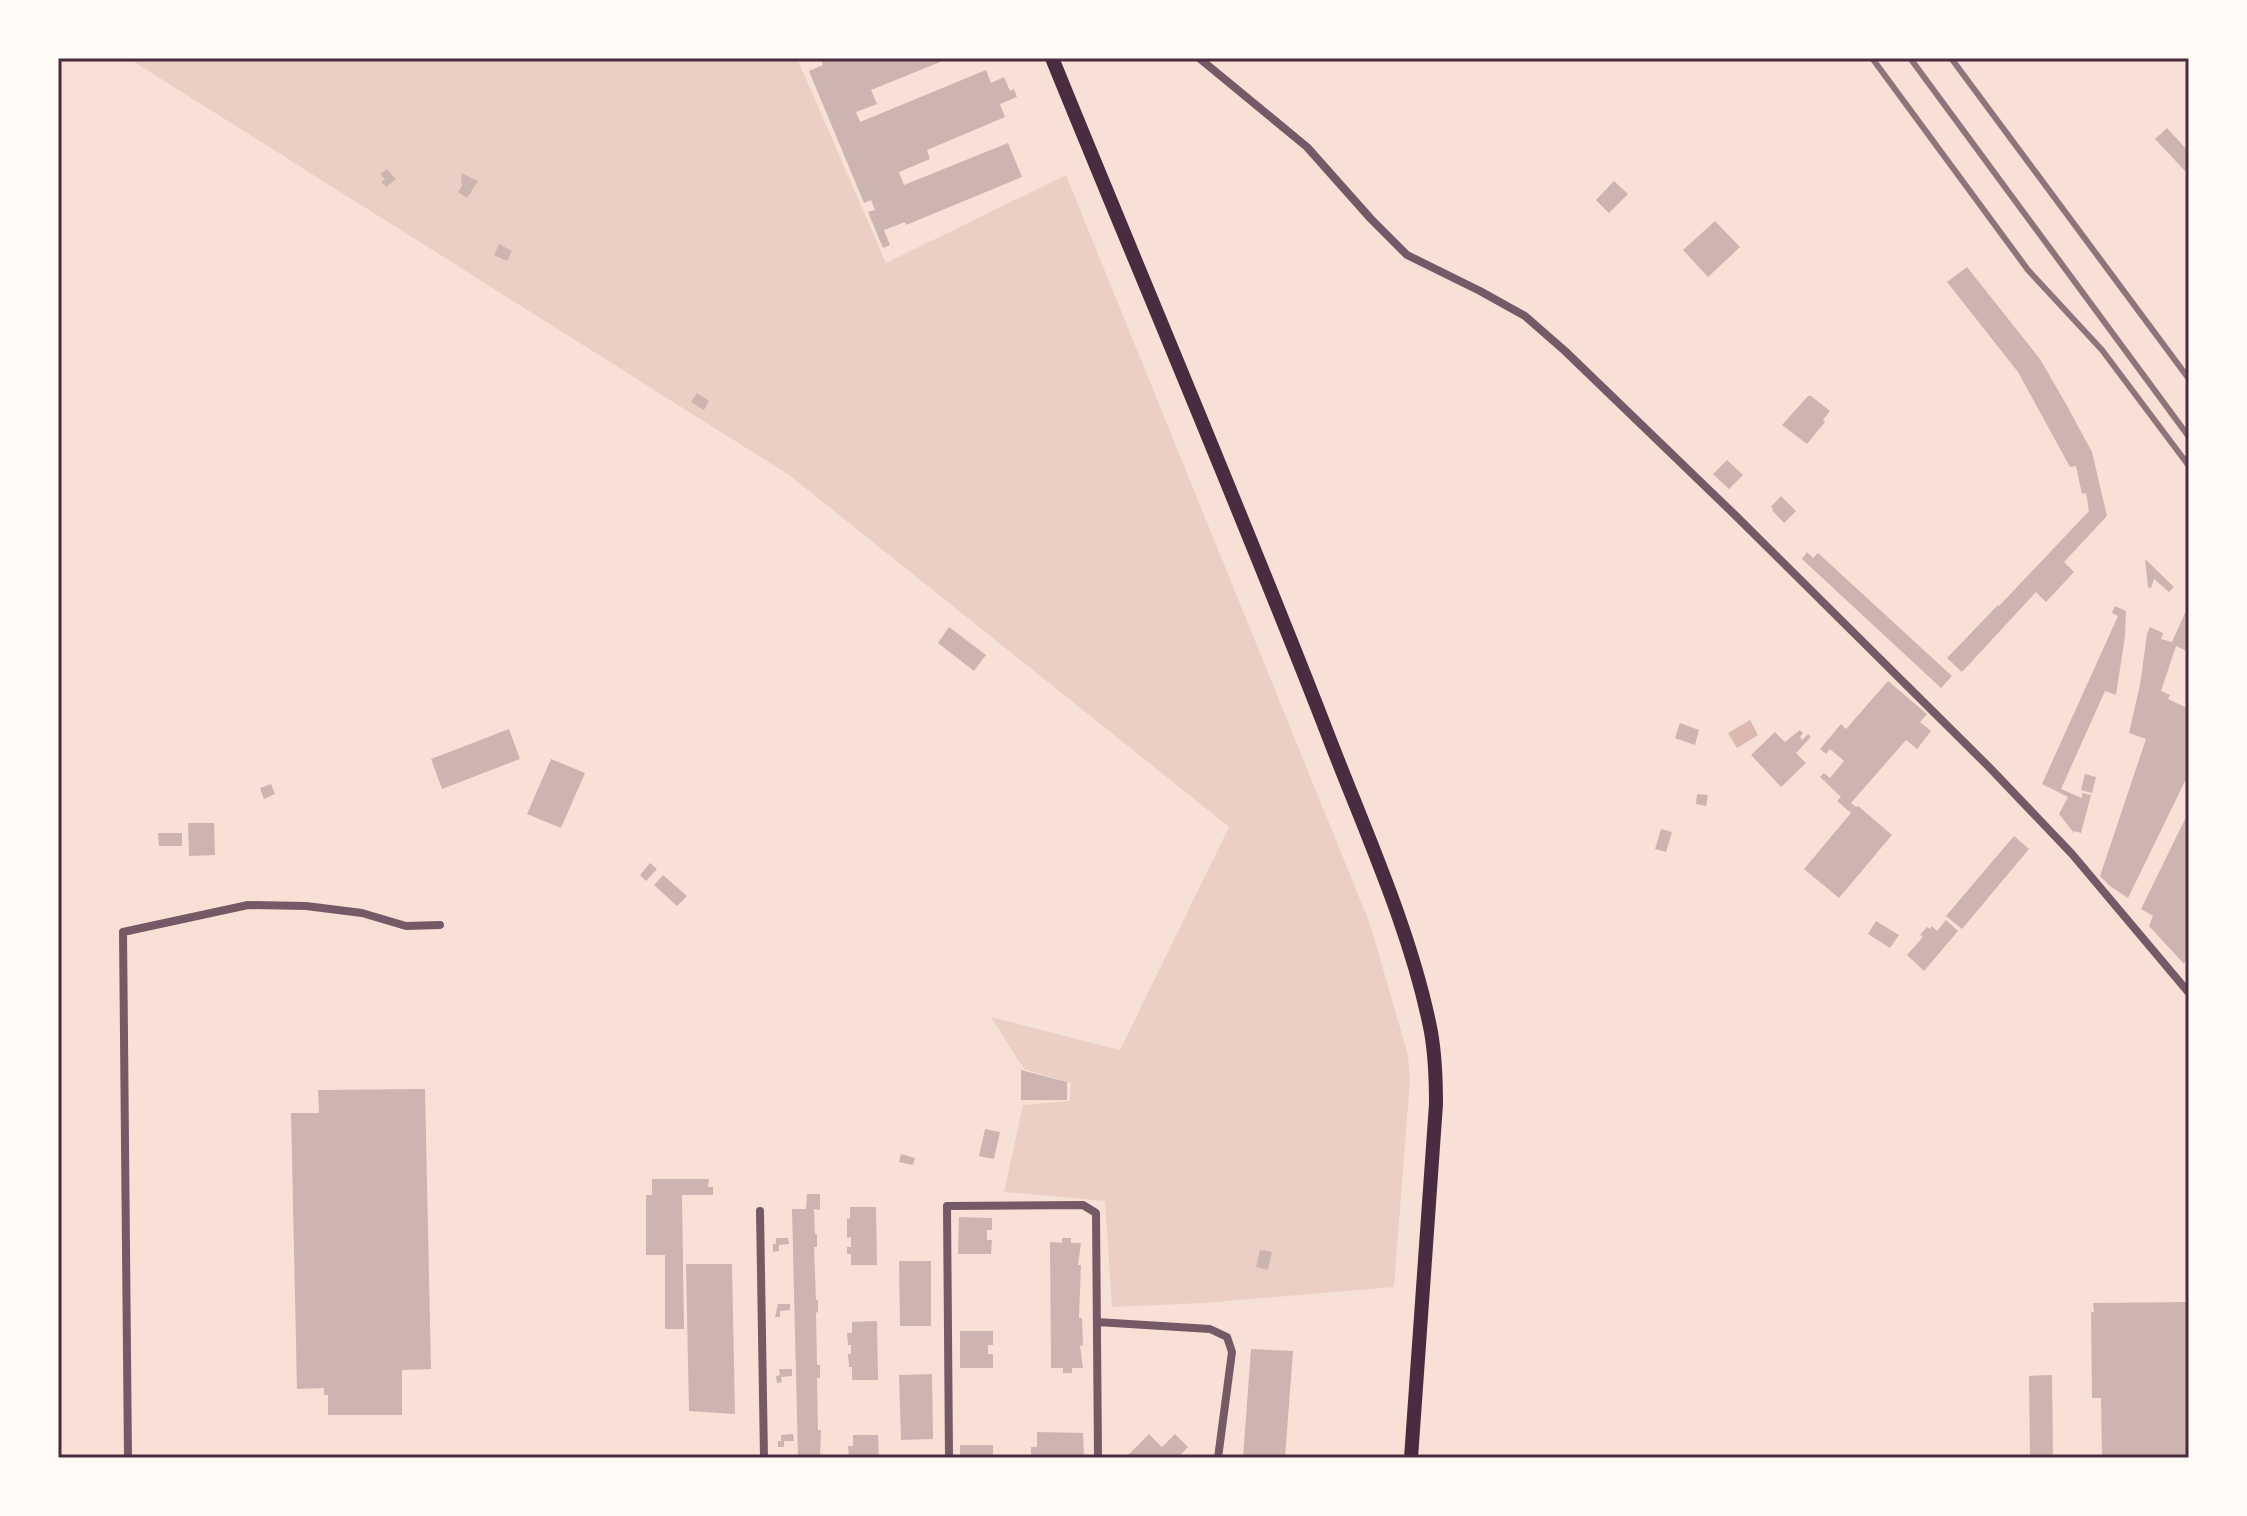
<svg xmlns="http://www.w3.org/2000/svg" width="2247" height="1516" viewBox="0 0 2247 1516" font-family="Montserrat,sans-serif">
<rect width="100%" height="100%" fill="#f7e1d7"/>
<path fill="#ebcfc5" d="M128 58H797L886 263 1066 175 1370 924 1408 1055 1410 1080 1394 1287 1205 1303 1112 1307 1105 1201 1004 1192 1023 1105 1070 1101 1071 1083 1024 1069 991 1017 1120 1050 1229 827 789 475Z"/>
<path fill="#dcb8b0" d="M1750 720 1758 735 1737 748 1728 733Z"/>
<path fill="#ccb4b1" d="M820 58H950L871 90 877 104 856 112 860 122 986 70 991 83 1004 77 1010 91 1014 89 1017 97 1000 104 1005 117 927 150 930 159 899 172 904 185 1008 143 1022 177 906 225 905 222 884 230 890 245 883 248 868 212 875 210 871 200 864 203 809 71 823 65Z
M2167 128 2189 152V167L2185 171 2155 139Z
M387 169 396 179 386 187 381 182 385 179 380 174Z
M461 173 478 181 467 198 458 192 462 186Z
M1614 181 1628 194 1609 213 1596 200Z
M1715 221 1740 247 1708 277 1683 250Z
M499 244 512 251 507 261 494 255Z
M1967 267 2040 359 2066 404 2092 452 2107 516 2064 562 2074 572 2046 602 2036 592 1962 672 1947 658 1998 605 1999 606 2089 511 2086 493 2082 494 2076 466 2070 467 2018 372 1947 282Z
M697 393 709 401 704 410 691 402Z
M1808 396H1811L1830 411 1823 420 1825 422 1807 444 1782 425Z
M1727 460 1743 475 1729 489 1713 474Z
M1781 496 1796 511 1784 523 1772 510 1773 509 1771 507Z
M1807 552 1813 558 1818 553 1952 676 1941 688 1802 559Z
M2145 559 2174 587 2169 592 2154 579 2151 588 2148 587Z
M2189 604V652L2176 646 2161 691 2170 695 2168 699 2189 709V773L2128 898 2110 886 2100 876 2146 739 2129 733 2140 685 2147 634 2150 627 2163 633 2161 639 2172 642Z
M2115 606 2126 611 2125 636 2116 695 2105 691 2061 789 2082 798V793L2091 795 2081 833 2074 831V833L2059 814 2068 797 2042 784 2118 616 2112 613Z
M949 627 986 655 974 671 938 643Z
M1888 681 1927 714 1920 722 1931 731 1917 749 1906 740 1851 803 1856 807 1858 806 1892 835 1839 898 1804 869 1851 813 1837 801 1841 797 1820 777 1824 773 1830 778 1844 761 1830 749 1826 754 1820 749 1841 724 1846 729Z
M1680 723 1699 730 1695 745 1675 738Z
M509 729 520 759 442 789 431 759Z
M1800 730 1803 733 1800 737 1802 740 1808 734 1811 737 1796 753 1806 763 1781 787 1751 755 1775 732 1785 742Z
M551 759 585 773 561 828 527 814Z
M2085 774 2096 777 2092 793 2081 790Z
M271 784 275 794 264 799 260 788Z
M1697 794 1708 795 1706 806 1696 804Z
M2189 811V953L2184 964 2149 926 2153 916 2141 909Z
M188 823H214L215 855 189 856Z
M1661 829 1672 832 1666 852 1655 849Z
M158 833H182V846H159Z
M2014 836 2029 849 1962 929 1946 916Z
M650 863 657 869 646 881 640 875Z
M663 875 687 896 677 906 654 885Z
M1946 920 1958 931 1924 971 1907 955 1923 937 1920 935 1927 927 1930 929 1932 926 1937 931Z
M1876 921 1899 935 1890 948 1868 934Z
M1021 1070 1067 1082V1100H1021Z
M425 1089 431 1369 402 1370V1415H328V1395H324V1388L297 1389 291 1113H319L318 1090Z
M985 1129 1000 1132 994 1159 979 1156Z
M901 1154 915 1158 913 1165 899 1162Z
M652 1179H709L708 1187H713V1195H682L684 1329H665V1255H646V1195H652Z
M807 1194H820V1210L814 1209 815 1234H817V1247H814L816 1300H818V1312L816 1313 817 1365H820V1378H817L818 1430H821L820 1458H798L792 1209H806Z
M850 1207H876L877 1265H851V1254H847V1247H851V1237L847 1238V1218L850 1219Z
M959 1217 992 1218V1230H987V1240H992L991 1254H958Z
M776 1238H788L789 1244 779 1245V1251L773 1252V1244H776Z
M1062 1238H1071V1243H1081L1078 1265H1081L1079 1318H1082L1083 1346 1080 1345 1083 1368H1072V1373H1063V1368H1051L1050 1242 1062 1243Z
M1260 1250 1272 1252 1268 1270 1256 1267Z
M899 1261H931V1326H900Z
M686 1264H732L735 1414 689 1411Z
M2189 1302V1458H2102L2101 1398H2092L2091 1312H2094L2093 1303Z
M778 1304H790V1310L780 1311V1317H775Z
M877 1321 878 1380H852V1367H849L848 1354H851V1345H848L847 1333H852V1322Z
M960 1331H993V1345H988V1354H993V1368H960Z
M1251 1349 1293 1351 1285 1458H1243Z
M779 1369H792V1376L781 1377 782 1382 777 1383 776 1376 780 1375Z
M932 1374 933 1439 901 1440 899 1375Z
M2052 1375 2053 1458H2030L2029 1376Z
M1037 1432 1083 1433 1084 1458H1037V1456H1031V1447H1037Z
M793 1434 794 1441H784V1447H778V1441H781V1435Z
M1149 1434 1162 1447 1175 1434 1188 1447 1178 1458H1125Z
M853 1435H878L879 1458H849L848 1446H853Z
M960 1445H993V1458H960Z"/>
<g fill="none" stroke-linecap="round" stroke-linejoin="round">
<path stroke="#755966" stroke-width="8" d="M1199 58 1307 147 1371 219 1407 255 1480 291 1525 316 1565 351 1736 516 1989 767 2072 854 2189 993
M760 1211 764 1458
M1097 1322 1210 1329 1227 1337 1232 1352 1218 1458
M128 1458 123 932 248 905 306 906 362 913 406 926 440 925
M949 1458 947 1206 1083 1205 1096 1213 1098 1458"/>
<path stroke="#4a2c40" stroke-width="14" d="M1052 58C1144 284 1240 508 1328 735 1364 829 1412 933 1431 1032 1435 1055 1436 1080 1436 1104L1411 1458"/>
<path stroke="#8f747c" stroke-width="6" d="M1872 58 2028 270 2102 350 2189 466
M1910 58 2189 437
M1951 58 2189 379"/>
</g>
<rect width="2247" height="1516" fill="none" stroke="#fffaf5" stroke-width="120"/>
<rect x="60" y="60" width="2127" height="1396" fill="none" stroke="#4a2c40" stroke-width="3"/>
</svg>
